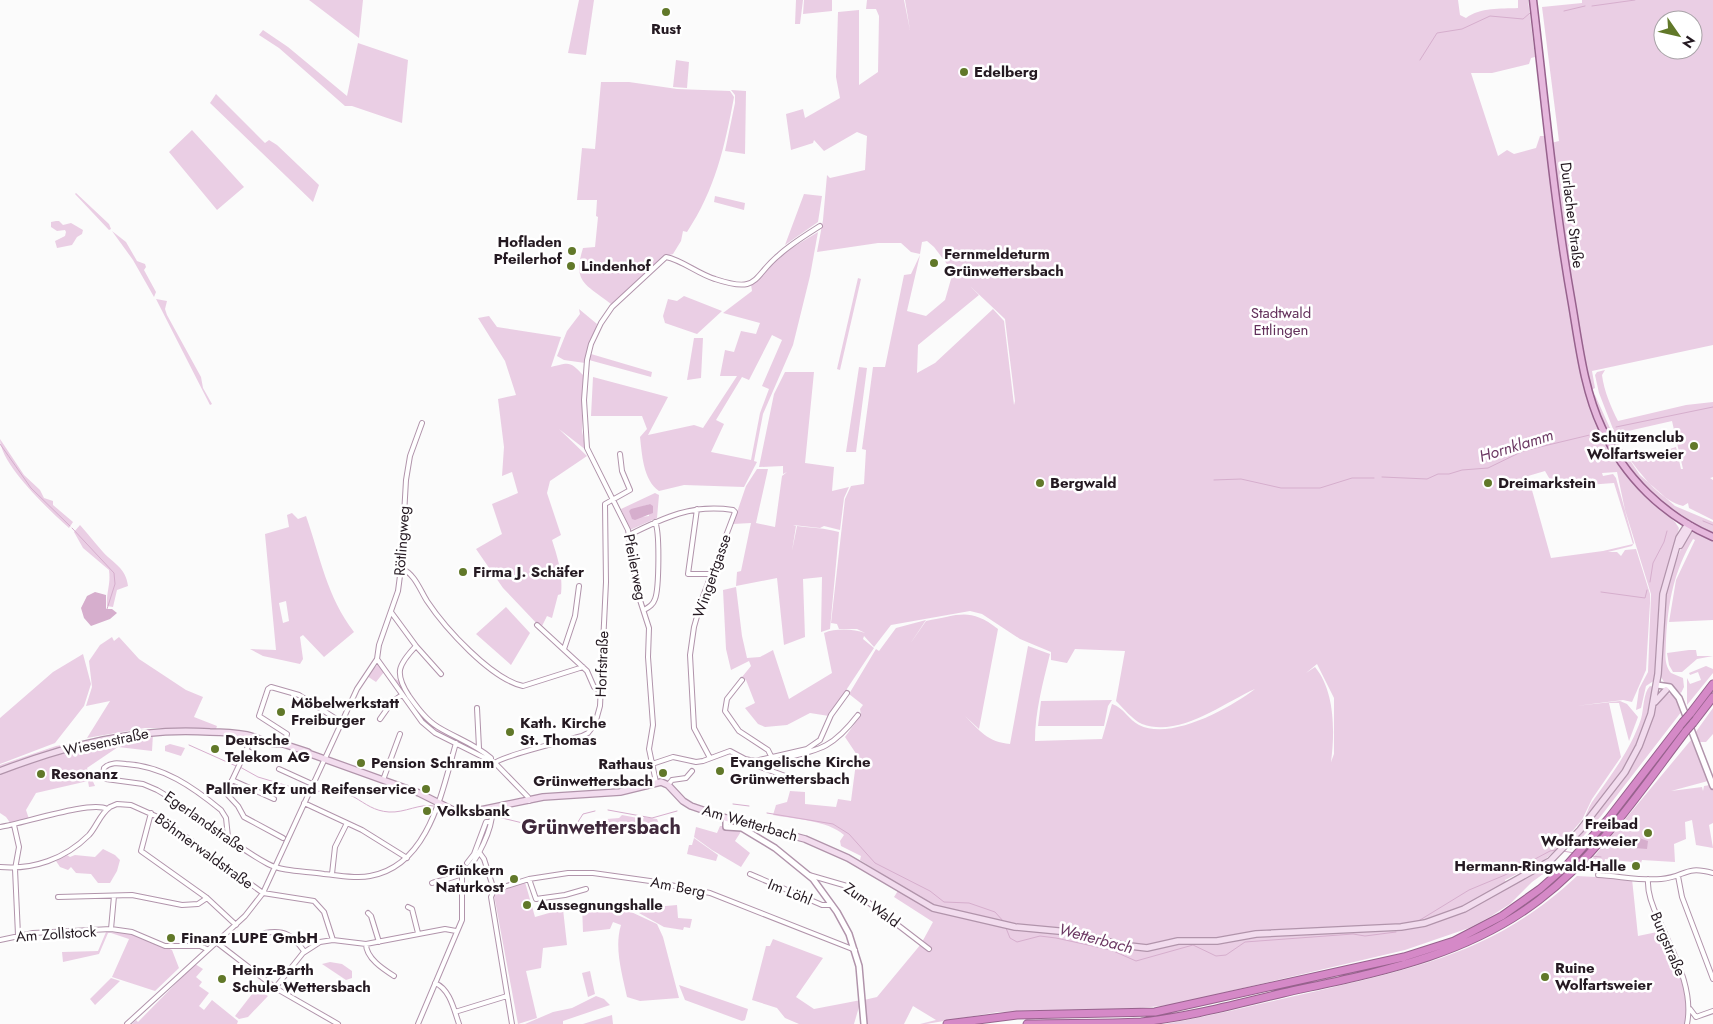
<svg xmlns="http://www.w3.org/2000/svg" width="1713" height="1024" viewBox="0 0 1713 1024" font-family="Jost,sans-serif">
<rect width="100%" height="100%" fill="#fbfbfb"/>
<path fill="#eacee4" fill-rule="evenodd" d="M309 0H363L359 38Z
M579 0H594L586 55 568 53Z
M796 0H803L800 24H795Z
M804 0H832V11L803 14Z
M867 0H904L910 30 905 0H1458L1460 15 1466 18C1481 7 1500 9 1518 8V0H1528L1535 57 1531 58 1529 64 1492 73H1471L1498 156 1507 150 1514 154 1536 148 1540 136H1545L1547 144 1559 141 1542 7 1582 3V0H1713V345L1592 371 1595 388 1591 390 1604 437 1661 510 1675 522 1679 528 1659 604 1655 680 1646 686 1641 708 1636 710 1639 689 1648 672 1651 594 1625 510 1617 472 1602 473 1603 476 1613 474 1616 478 1634 543 1632 546 1608 552H1617L1621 556 1625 550 1636 549 1650 594V603L1646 670 1632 702 1623 700 1576 706 1620 701 1627 704 1638 717 1629 741 1619 703H1609L1621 757 1592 799 1582 820 1556 850 1543 861 1505 880 1508 888 1549 865 1553 867 1532 882 1510 904 1488 918 1469 928 1405 950 1171 1005 1130 1009 998 1012 926 1024H920L936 1020 913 1006 904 1024H866L864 1000 877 997 921 944 933 922 894 897 901 886 860 860 861 856 841 846 840 841 844 835C827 820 794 819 773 815L776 805 787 802 790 791 805 792V804L836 807 838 799 851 801 857 755 845 737 861 715 860 709 863 705 849 694 876 649 879 651 896 628 926 620 910 644 926 621C959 615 970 607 998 629L979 729 965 716C980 731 988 742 1010 744L1028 646 1050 654C1043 683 1035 711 1035 741L1102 739 1112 704C1124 708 1129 720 1139 725 1171 741 1230 708 1255 689 1223 703 1180 738 1142 724 1133 720 1123 708 1116 701L1125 651 1075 649 1067 663 1051 660V652L1020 639 982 614 970 611 891 625 874 647 864 636 863 639 874 648 829 716 810 713 787 725 765 727 758 724 745 708 755 703 746 680 742 677 751 666 749 661 731 670 726 649 723 590 736 587 742 636 747 658 760 657 773 650 789 699 832 673 824 633C836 628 854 629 865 633L857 629H839L837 624 831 623 845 499 851 486 864 484 866 450 862 449 873 367H885L904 275 911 274 920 255 907 311 926 316 945 300 953 272 934 247 927 241 922 242 920 254 911 252 901 243H878L817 252 823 220 827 175 830 178 865 170 867 136 857 132 824 151 814 140 813 143 791 150 786 114 803 109 805 118 840 98 836 77 838 12 859 10V85L878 72 879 16 876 9H866ZM1663 20H1693V50H1663ZM970 286 1005 319 1015 401 1014 405 1004 321 993 309 935 363 917 373 918 345 979 295ZM1545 471 1552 483 1586 478 1587 485 1614 483 1633 544 1603 551 1551 558 1528 476ZM1317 664 1334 698V754L1331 762C1335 732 1335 691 1315 667L1306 673Z
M263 30 288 47 347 96 358 43 408 60 402 123 352 106H345L279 48 259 35Z
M676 60 689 62 687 88 673 87Z
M601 82H629L677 89 730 91 734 97C725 146 715 190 687 232L683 231 681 241 673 254 663 257 614 304H611C586 284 572 283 583 248L595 247 598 217 596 216 597 200H577L582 148 595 149Z
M731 90 746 91 745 154 725 151 735 103V95Z
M216 94 265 143 269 140 277 145 319 185 313 202 210 103Z
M192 130 244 187 217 210 169 152Z
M76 193 109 224 111 229 109 230 75 194Z
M804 194 822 196 818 222 785 245Z
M715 196 745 203 744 210 714 202Z
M56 221H59L63 225 71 223 83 230 82 234 77 237 72 245 57 248 55 241 65 236 66 232 65 230 57 231 51 227V222Z
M112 231 126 242 137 261 145 264 146 267 144 270 156 292 154 297 133 260Z
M818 232 810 276 793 345 763 414 754 461 757 462 744 487 684 485 659 491C643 480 642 454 640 437L647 429 642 416H591L593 377 668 397 648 435 694 425 703 428 737 376H720L725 350 734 352 741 331 756 334 760 323 723 313 752 291 751 284 758 280 782 254ZM772 335 782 340 762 386 769 389 760 413 751 460 711 452 724 424 716 420 742 377 749 380Z
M858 278 861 279 840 370 837 369Z
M684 296 722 311 697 334 665 323 663 316 668 299 677 301Z
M156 299 167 301 165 309 167 315 201 377 203 388 212 404 210 405Z
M579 309 597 324 585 363 564 360 557 356 567 331 580 314Z
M489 316 497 327 561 337 551 367C570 362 570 361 584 376L582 431 586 450 559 429 587 456 550 481 547 493 561 535 552 540C558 559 563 574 561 594L558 595 552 618 547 616 541 628 503 588 476 549 502 534 492 504 518 493 512 472 502 476 504 447 498 399 516 395 505 361 478 318Z
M694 338H703L701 378 687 380Z
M591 354 652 372 651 377 589 360Z
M859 367 867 368 856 452H846Z
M1605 370 1602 375C1604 391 1611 407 1618 421L1686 405 1713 402V477L1710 478 1713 480V520L1689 508 1688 503 1683 506C1662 501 1643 477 1631 461L1676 447 1681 469H1683L1672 421 1615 434 1599 393 1595 375 1597 372Z
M785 372H814L805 463 834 467 832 491 849 487 844 498 840 530 824 526 820 528 793 525 796 526 792 551 797 526C812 528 825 528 839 532L830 629 821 632 822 577 803 579 805 637 784 645 777 578 736 586 737 572 741 571 751 523 733 524 746 486 757 469H768L756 523 775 527 782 476 787 472 783 474V466L759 467 774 394Z
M1595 395 1614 437 1640 475 1675 506 1713 522V533C1646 502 1619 465 1593 397Z
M0 439 24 475 40 490 44 498 53 501V505L73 522 69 528C50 511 0 464 0 439Z
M655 493 659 495 657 518 630 530 621 509ZM650 504 649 516 640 517 629 511Z
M292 513 298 519 306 516C320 556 327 597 354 632L324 657 303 635 300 637 303 659 300 664 263 656 250 649 276 650 265 534 289 527 287 515ZM286 601 289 621 283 623 279 603Z
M80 525C88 534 95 543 103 552 114 564 126 568 128 586L117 590 113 607 107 606C106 592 111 585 109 570L83 548 74 532Z
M1692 532 1713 540V620L1669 622 1676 580 1695 540 1693 539C1674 571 1668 602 1666 640 1666 652 1663 663 1671 673L1683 678 1684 687 1681 693 1664 682 1661 677C1662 633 1661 592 1680 551 1683 545 1686 536 1692 532Z
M506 607 530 633 511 665 476 634Z
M112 637 114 641 119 637 139 659 186 690 203 697 194 717 217 726 216 729 145 728 87 738 110 701 86 706 92 687 89 661 100 645Z
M1689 650H1696L1697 656H1713L1697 659 1682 672H1673L1669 665 1667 653Z
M83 654 91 684 84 706 55 743 0 764V718L53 672Z
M378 664 384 672 376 682 367 676Z
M1706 666 1713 669V673L1687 705V678L1690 684 1701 680 1698 672 1690 675 1689 673Z
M394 678 399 681 422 715 458 738 457 741 436 731 421 718Z
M1650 686 1653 687C1642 750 1620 774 1582 823 1586 816 1588 808 1592 802 1611 775 1630 751 1641 719 1644 709 1643 693 1650 686Z
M1666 692 1675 696 1682 711 1601 816 1571 850 1569 848 1609 796 1661 696Z
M1112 700 1108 706 1104 726H1038L1041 701Z
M1713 708V734L1706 742H1700L1695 733Z
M145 730 113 736 0 770V765L56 746Z
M153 734 152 751 118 747 87 768 95 786 89 787 88 781 36 793 26 810 29 819 11 824 6 817 0 813V773C51 755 100 741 153 734Z
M1691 740 1708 781 1671 791 1702 787 1703 791 1704 786 1710 785 1713 790V823L1709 825 1713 848 1696 845 1692 820 1685 822 1686 839 1674 844 1675 862 1642 860 1641 863 1605 859 1604 867 1587 865Z
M170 744 185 748 181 756 165 751V746Z
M622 815 643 819 644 817 657 819 660 827 676 829V835L619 829 597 830V823L607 822V819L619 818Z
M720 826H723L726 830H742L735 841 750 853 741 867 712 850 694 837 696 827 717 833Z
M694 838 718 855 716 861 687 854 689 845H692Z
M103 849 115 855 120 860 117 871 110 883H98L91 874 76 873 71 867 68 870 60 867 56 861 67 855 70 857 75 855 95 857Z
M1577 876 1632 879 1638 936 1662 931C1675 962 1690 990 1685 1024H1165C1216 1015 1267 1002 1317 991 1420 967 1497 951 1577 876Z
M525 882 535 917 563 909 567 945 543 948 541 968 526 971 537 1018 518 1024 494 895 496 892Z
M597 901 614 904 657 924 663 937 679 998 640 1001 627 997C622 973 614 948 621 925L613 922 610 929 583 932 582 905Z
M677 905 678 918 692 919 690 928 684 927 683 930 664 927 639 913 654 907Z
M106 932 131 933 172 950 179 968 155 991 112 977 129 939 111 933H108L99 954 63 962 62 952 98 951Z
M773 939 823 958 796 997 814 1009 861 1000 854 1024H799L785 1018 777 1008 752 1000 766 946H770Z
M330 962 342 964 352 971V978L346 980 322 964Z
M195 964 203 969 196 977 202 982 199 986 209 993 199 1006 204 1010 212 1000 238 1021 237 1024H132L136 1020 138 1022Z
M590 971 595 994 588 997 582 973Z
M111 978 120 981 95 1005 90 999Z
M679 985 748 1009 745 1020 742 1021 685 1000Z
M256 989 268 996 248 1017 239 1019 235 1016Z
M596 996 604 999 610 1005 563 1021V1024H525L553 1012 572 1008Z
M612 1015 613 1024H583Z"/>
<path fill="#d6aecd" d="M650 504 653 506V513L635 520 632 519 629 511 631 509Z
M95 592 106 595V609H112L117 613 110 619 91 626 84 618 81 608 87 596Z
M1636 837 1648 841 1647 849 1634 848Z"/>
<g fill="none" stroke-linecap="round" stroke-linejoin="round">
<path stroke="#d6aecd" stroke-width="1" d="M1592 6 1635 0
M1564 11 1585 6
M1420 60 1437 33 1462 29 1490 16 1523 19 1530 13
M1616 427 1713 407
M0 444 31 488 70 526
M1382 477 1427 479 1438 474H1449L1462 470 1488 468 1523 451 1598 433
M1214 480 1241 479 1281 488H1320L1352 478H1374
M1703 521 1713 525
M72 528 114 573 115 584 107 609
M1650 582 1653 563 1664 542 1667 531
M1601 592 1645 598 1647 590
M189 745 236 766
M240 767 258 777 308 792
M312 792C325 790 342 791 354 797 366 804 374 811 389 812 405 813 420 803 434 806
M733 804 749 806
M608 810 652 818 677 811
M767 813 833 824 849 834 875 863 930 891 944 902 969 903 995 912 1004 922
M498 817 539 827 547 832 570 830 574 828 583 814 595 811
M1563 851 1574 853
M1592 856 1601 857
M1420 920 1469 890 1505 875 1550 851 1556 850
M1006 928 1010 938 1017 942 1040 936 1056 938 1111 950 1136 961 1193 945 1216 956 1226 955 1245 942 1353 934 1365 936 1396 932"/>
<defs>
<path id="minor" d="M697 509 688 574H710
M629 535C665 517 692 504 733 510L735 512 702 599 694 627 690 655 694 728 710 758
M401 568C415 574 420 590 427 601 445 628 491 679 523 686L583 667
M644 610C649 607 653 605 655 599 659 589 660 531 655 522
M391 612 416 646 441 674
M537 625 587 671 594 687 600 691
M416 646C398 665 394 673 409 696 417 707 426 720 438 727 456 738 475 744 491 758V761
M564 649 575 616 579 586
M377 659 422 722 435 733 495 763 528 797 529 801
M742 680 727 699 725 711 739 731 768 750 772 758
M477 708 479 748
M380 719 392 702 402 695
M252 738 226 793 238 806 244 817 283 838
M284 745 287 734 259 716 268 689 271 687 299 695 341 722
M246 750 256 755
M782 755 784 758C822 750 834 746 858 715
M755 761V765L788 777 840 783
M495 763C501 756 568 740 582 736L588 733 595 724 600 706 606 582 605 504 630 490 622 471 620 454
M652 764 673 757 696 762 703 761 730 751 745 759 755 761 807 749 820 740 831 715 847 693
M279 769 312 784
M232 780 274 799
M383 780 400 734
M656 782 649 749 653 725 648 657 649 628 638 594 628 530 587 448 584 400 587 360 591 344 601 323 612 307 666 257C682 260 698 274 715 279 760 294 752 277 779 255 791 244 806 235 820 226
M668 785 672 780 686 778 692 771
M304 803 362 830 407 858
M110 807 117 804 131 805 160 818 263 893 314 901 324 912 333 940
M151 813 141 851 207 898 236 925
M14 825 19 847 15 869 18 935
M0 827C22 824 91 800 107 809
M228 837 226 818 221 810C193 787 163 766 126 764 118 763 110 762 104 768L103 775 106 779 143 784 157 790C196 812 229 843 268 864 283 872 307 871 324 874 339 875 355 879 370 876 429 866 442 791 456 743
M479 852 484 859 494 890 491 897 512 1024
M467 863 474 854 486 822H491
M0 867C33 870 65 859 89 835 97 826 100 814 110 807
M332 874 335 847 347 823
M750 874 822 905H832
M809 875 847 886 929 949
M1598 875C1619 876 1641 881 1661 879 1686 877 1684 865 1713 873
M1678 876 1682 897 1713 979
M529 879 536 899 565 895 586 889
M1648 879C1647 893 1653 908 1659 920 1673 953 1694 988 1687 1024
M432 883C442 880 455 878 463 873 477 863 494 826 492 809
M494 890 529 879 568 873H593L650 881 710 893 855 950
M58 897 132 895 182 905 198 904 207 898
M408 907 412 909 418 933
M368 913 371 916 379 942
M111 929 114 896
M265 933C285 929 293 936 304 951
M0 940 33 933 111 929 132 932 165 946H200L207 949
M216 942 277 989 338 1024
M366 944C366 958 383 969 394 976
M435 983C450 989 454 1010 459 1024
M275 988 303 953 320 942 333 940 366 944 445 929 456 931
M1690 1009 1696 1017 1713 1011
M455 1012 507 996
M127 1024 245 916 263 893 357 689 377 659 379 645 398 591 401 568 406 480 410 456 422 423
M418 1024 462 920V873"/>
<path id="tertiary" d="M1657 685 1670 687 1679 698 1713 786
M726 818V827L742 828 775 848 813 879 837 912 849 934 859 966 864 1024"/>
<path id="secondary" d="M1680 545 1691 526
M1655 702 1666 690
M277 742 308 752
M305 752 419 793 453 810 466 813 543 797 620 792 661 782 668 785 683 801 691 806 726 818 805 839 848 858 933 908 1015 927 1069 932 1121 945 1147 948 1178 941H1217L1256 934 1401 927 1425 923 1464 909 1550 861 1580 830 1625 772 1639 746 1651 714 1658 674 1663 594 1679 538 1688 524
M0 771C68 745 137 727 210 732 222 732 236 733 247 735 258 737 268 745 280 744"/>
<path id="primary" d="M1533 0C1545 101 1554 203 1572 304 1579 345 1584 390 1602 428 1624 477 1664 516 1713 537"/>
<path id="motorway" d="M1690 714 1713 684
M1693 723 1713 697
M947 1024 1017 1015 1155 1012 1404 957 1454 941 1502 916 1540 889 1566 866 1609 818 1683 722
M1027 1024C1065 1023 1104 1024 1141 1022 1189 1017 1236 1004 1283 993 1373 973 1463 958 1539 900 1598 855 1641 790 1686 731"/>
</defs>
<use href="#minor" stroke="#b194ab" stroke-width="6"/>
<use href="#tertiary" stroke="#b194ab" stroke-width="8"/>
<use href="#secondary" stroke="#b194ab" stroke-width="8"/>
<use href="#primary" stroke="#97628d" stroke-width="9"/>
<use href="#motorway" stroke="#97628d" stroke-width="9"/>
<use href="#minor" stroke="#fff" stroke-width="4"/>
<use href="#tertiary" stroke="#fff" stroke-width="5"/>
<use href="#secondary" stroke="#f2dcee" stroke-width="5.5"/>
<use href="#primary" stroke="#e6b8dd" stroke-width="6"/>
<use href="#motorway" stroke="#d589c7" stroke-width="7"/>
<defs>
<path id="motorway-bridge" d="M1683 722 1690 714
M1686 731 1693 723"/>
</defs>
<use href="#motorway-bridge" stroke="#97628d" stroke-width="9" stroke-linecap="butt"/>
<use href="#motorway-bridge" stroke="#d589c7" stroke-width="7"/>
</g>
<g fill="#617829" stroke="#fff" stroke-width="2">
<circle cx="666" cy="12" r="5"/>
<circle cx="964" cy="72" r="5"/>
<circle cx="572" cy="251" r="5"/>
<circle cx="934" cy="263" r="5"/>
<circle cx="571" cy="266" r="5"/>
<circle cx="1694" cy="446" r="5"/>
<circle cx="1040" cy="483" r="5"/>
<circle cx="1488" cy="483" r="5"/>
<circle cx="463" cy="572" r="5"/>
<circle cx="281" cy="712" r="5"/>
<circle cx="510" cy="732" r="5"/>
<circle cx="215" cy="749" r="5"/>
<circle cx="361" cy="763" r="5"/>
<circle cx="720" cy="771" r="5"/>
<circle cx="663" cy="773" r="5"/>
<circle cx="41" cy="774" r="5"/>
<circle cx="426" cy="789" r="5"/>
<circle cx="427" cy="811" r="5"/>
<circle cx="1648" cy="833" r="5"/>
<circle cx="1636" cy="866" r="5"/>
<circle cx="514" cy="879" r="5"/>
<circle cx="527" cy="905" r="5"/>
<circle cx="171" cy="938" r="5"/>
<circle cx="1545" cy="977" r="5"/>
<circle cx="222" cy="979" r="5"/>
</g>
<g text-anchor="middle" stroke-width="5" stroke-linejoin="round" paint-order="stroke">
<g font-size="15" font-weight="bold" fill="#251a22" stroke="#fff" text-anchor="start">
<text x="666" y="34" text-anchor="middle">Rust</text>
<text x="974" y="77">Edelberg</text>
<text x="562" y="247" text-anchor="end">Hofladen<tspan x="562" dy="17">Pfeilerhof</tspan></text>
<text x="944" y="259">Fernmeldeturm<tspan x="944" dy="17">Grünwettersbach</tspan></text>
<text x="581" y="271">Lindenhof</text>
<text x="1684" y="442" text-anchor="end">Schützenclub<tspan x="1684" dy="17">Wolfartsweier</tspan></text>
<text x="1050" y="488">Bergwald</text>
<text x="1498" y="488">Dreimarkstein</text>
<text x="473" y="577">Firma J. Schäfer</text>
<text x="291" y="708">Möbelwerkstatt<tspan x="291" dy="17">Freiburger</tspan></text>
<text x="520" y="728">Kath. Kirche<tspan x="520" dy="17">St. Thomas</tspan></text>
<text x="225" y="745">Deutsche<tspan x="225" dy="17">Telekom AG</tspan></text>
<text x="730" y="767">Evangelische Kirche<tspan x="730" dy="17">Grünwettersbach</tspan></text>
<text x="371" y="768">Pension Schramm</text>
<text x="653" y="769" text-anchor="end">Rathaus<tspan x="653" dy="17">Grünwettersbach</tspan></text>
<text x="51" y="779">Resonanz</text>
<text x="416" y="794" text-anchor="end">Pallmer Kfz und Reifenservice</text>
<text x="437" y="816">Volksbank</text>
<text x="1638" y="829" text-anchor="end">Freibad<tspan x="1638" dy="17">Wolfartsweier</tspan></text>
<text x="1626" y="871" text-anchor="end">Hermann-Ringwald-Halle</text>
<text x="504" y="875" text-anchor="end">Grünkern<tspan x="504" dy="17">Naturkost</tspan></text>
<text x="537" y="910">Aussegnungshalle</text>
<text x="181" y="943">Finanz LUPE GmbH</text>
<text x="1555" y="973">Ruine<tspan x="1555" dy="17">Wolfartsweier</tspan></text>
<text x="232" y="975">Heinz-Barth<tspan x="232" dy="17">Schule Wettersbach</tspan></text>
</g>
<g font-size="15" fill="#251a22" stroke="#fff">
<text transform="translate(1572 215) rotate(83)" y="5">Durlacher Straße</text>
<text transform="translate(402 541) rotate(-86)" y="5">Rötlingweg</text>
<text transform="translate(635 567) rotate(79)" y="5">Pfeilerweg</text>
<text transform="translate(712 576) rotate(-71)" y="5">Wingertgasse</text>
<text transform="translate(602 664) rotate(-88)" y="5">Horfstraße</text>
<text transform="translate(106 742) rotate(-12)" y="5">Wiesenstraße</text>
<text transform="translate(205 822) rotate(35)" y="5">Egerlandstraße</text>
<text transform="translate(750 823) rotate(16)" y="5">Am Wetterbach</text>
<text transform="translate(204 851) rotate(36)" y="5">Böhmerwaldstraße</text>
<text transform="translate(678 887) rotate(11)" y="5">Am Berg</text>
<text transform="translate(790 892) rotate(22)" y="5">Im Löhl</text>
<text transform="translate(872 905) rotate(36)" y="5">Zum Wald</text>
<text transform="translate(56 934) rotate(-4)" y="5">Am Zollstock</text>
<text transform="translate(1668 944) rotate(67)" y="5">Burgstraße</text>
</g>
<g font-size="15" fill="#62305a" stroke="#fff">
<text x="1281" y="318">Stadtwald<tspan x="1281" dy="17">Ettlingen</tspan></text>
</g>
<g font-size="16" font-style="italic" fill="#6d3a64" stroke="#fff">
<text transform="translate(1516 445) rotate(-17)" y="6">Hornklamm</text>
<text transform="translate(1096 938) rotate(15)" y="6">Wetterbach</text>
</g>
<g font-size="20" font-weight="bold" fill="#40293c" stroke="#fff">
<text x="601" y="834">Grünwettersbach</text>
</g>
</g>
<g transform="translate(1678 35) rotate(124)"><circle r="24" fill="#ffffff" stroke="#a8a3a7"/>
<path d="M0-4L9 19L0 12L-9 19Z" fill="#617829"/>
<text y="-8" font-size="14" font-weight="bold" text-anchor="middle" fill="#251a22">N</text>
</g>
</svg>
